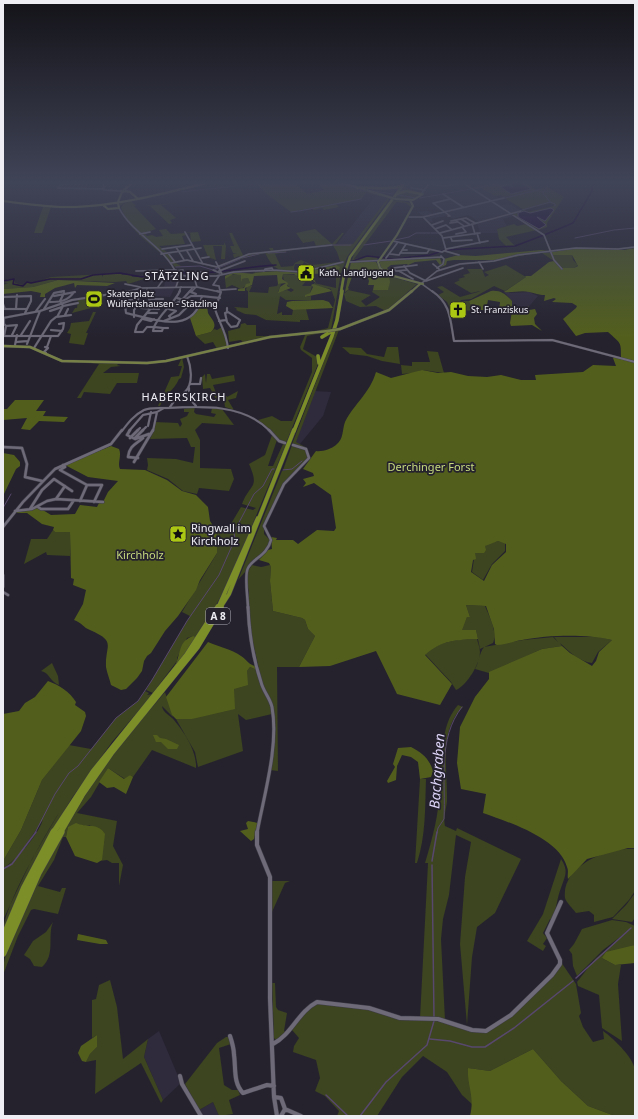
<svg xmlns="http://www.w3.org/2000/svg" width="638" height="1119" viewBox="0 0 638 1119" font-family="'Noto Sans',sans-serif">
<rect width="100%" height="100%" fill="#25222e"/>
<path fill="#2f2a3c" d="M411 181H508L436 194 409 190 406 188Z
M482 188 499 199 495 200 502 205 509 204 520 210 513 216 503 219 507 226 497 229 498 233H480L477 223 479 222 468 215 453 219 448 216 433 218 432 220 433 222H429L418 212 428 211 433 214 445 212 433 203 443 200 436 196Z
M377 194 388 198 387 200 353 244H337Z
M170 279 179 280 170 297 155 296 154 288H164L165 280Z
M504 292 511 293 529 292 538 296 525 311H516L512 308V301Z
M315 391 331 392 323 416 300 444 295 443Z
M159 1031 181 1083 163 1100 144 1057 148 1039Z
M213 1102 219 1116H202L199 1110Z"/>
<path fill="#3c4420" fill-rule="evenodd" d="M254 181 276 183 293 181 307 194 325 190 318 184 332 181 367 192 361 199 336 204 339 207 324 210 322 208 314 210 312 208 291 212 268 195Z
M408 181H411L406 188 424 194 419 193 421 194 413 199 395 198 402 188 404 190 403 187Z
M491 181 499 184 508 181H522L536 190 547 187 564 197 547 223V227L538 230 512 214 524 210 528 212 554 206 553 204 550 203 524 210 505 198 528 192 504 197 501 195 495 196 482 188H471L490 185 486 182ZM519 182 531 190 508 191 501 188 508 185 513 187 511 185ZM552 208 541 219 536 217 544 223 539 229 517 214 525 211 530 213Z
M369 192 390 198 347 257 341 273 331 330 316 331 328 328 335 300 331 289 314 285V283L336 288V274L331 273 336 265 344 261H340L337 252 332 244 316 246 314 241 303 243 296 233 315 229 332 244 342 233H344L335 245 353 244 387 199V198L367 193Z
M394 199 410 203 412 208 406 203 397 202 395 204 354 259 369 256 378 257 376 261 351 262 357 247Z
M131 201 136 206H145H134L156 229 144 233 147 236 152 235 156 237 163 236 159 230 166 229 171 234 198 232 201 241 191 242 190 233H186L187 235 182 236 185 244 159 246 167 252 163 253H167L174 262 181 266 175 267C160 249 128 233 121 207L126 202 120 206 119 203Z
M176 203 161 205 176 218 170 220 172 223 169 224 150 206H145Z
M43 207H51L42 233H34Z
M514 224 517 226 527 224 537 230 506 237 515 246 507 247 499 239 497 229Z
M229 233H232L244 257 247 255 271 252 269 248H273L274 252 286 251V252L275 254 281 267 293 266 295 263 301 260 312 265 339 262 329 267 313 269 311 266 304 262 303 264H295L294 268 295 272C277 270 274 270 265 253L240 259 239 256 234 258 233 254 237 253H233L230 246H234Z
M224 242 226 246 225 259H221L222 246H213L216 260 208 257 203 245H224Z
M549 252 553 255H572L573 260 578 265 574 268H560L554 261 542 253Z
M506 265 526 277 505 291 494 286 471 299 461 300 454 310H451L447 302 438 295 444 292 437 287 442 286 460 297 478 292 480 291 471 293 454 283 460 280 458 279 465 277 463 275 470 273 467 269H482L485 277 489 275 484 272Z
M120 273 122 275 131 274 132 277H150L128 284 126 281 115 282 58 280 33 287 3 289V285L8 283H3L11 281 3 282 8 279H14L15 283 23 285 26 284V282L33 283 51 277 104 274H102V277L104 274Z
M238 274 241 275 242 279 248 278 250 283 241 289 232 285 226 288 225 279 230 275Z
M283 274 298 275 306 281 302 286H312L310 293 305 297 311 296V300H286L280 296 277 314 282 312V315H292L293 310 306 309 309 320H300V322L266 320 256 315 245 314 236 310 237 309 234 307 248 308V291L246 290 247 286H252L249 292 268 293 269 287 277 286 278 284H281L278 292 287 290 291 292 294 290C288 287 283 282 283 274Z
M389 276 417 284 386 311 376 306 360 307 346 301 344 294 348 290 371 295 361 301 366 306 380 297 372 292 373 290H388Z
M103 296 101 303 95 307 72 313 75 308H77L78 300Z
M464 301H469L470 304 481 306V310L456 311Z
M93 312H96L86 333H88L84 345 69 343 71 334 67 333 70 328 71 323 89 321Z
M245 323 247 325H256V336H272L243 343 241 340 229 342 228 331 240 328 241 324Z
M222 327 227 335V347L217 349 213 342 205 344 196 336 211 332 214 329 217 330Z
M336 330H339L296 442 307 448 292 444Z
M330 331 307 336 303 349 317 357 318 364 286 443 279 440 258 420 272 416 281 421H292L312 372V358L301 350 300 347 306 333Z
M342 347 361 348 367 354 384 357 387 347H398L400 364 382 361 367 356 350 354Z
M427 351 438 352 444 373 422 370 414 373 402 374 401 365 412 366V362H430Z
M182 357 184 367 181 378 179 379C174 391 165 393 160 406H156H158L171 377 179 376 182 366H178Z
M81 362 119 363 117 365 121 366 111 367 103 373H139L137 383H117L110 394 84 392 81 398H77L99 364Z
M205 374 206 383 207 374H210L212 379 234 375 235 381 213 385 218 398 227 396V397L238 391 236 398 228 400 234 410 225 407 224 400 226 397 217 401 210 388 203 389 202 377Z
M195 407 194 412 196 414 214 417 216 414 211 413 212 408 222 409 234 425 202 423 195 430 200 440V468L231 469 234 479 229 491 199 488 197 494 183 491 168 479 147 470 148 465 147 458 176 459 193 463 195 447H191L187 438 150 439 154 430 155 422 178 423 180 427 182 424 180 419 187 416 189 412H184V409Z
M272 435 277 440 268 466H273L283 444H286L226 588 197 637 193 636 187 638 177 658V661L153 693 146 690 190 616 182 612 217 553 216 534 217 532H226L241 507 253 510 256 508 242 504C250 483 260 489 249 464L265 455Z
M292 445 305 448 308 458 283 484 264 526V534L270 540 268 546 238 580 282 471 286 470H283Z
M53 530 55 532H70V556L47 555 46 552 24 564 31 539H47Z
M498 541 505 543V551L492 564 483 580 472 572 475 553H480L486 544Z
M252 565 261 567 270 565 271 567 270 581 273 611 302 618 305 620 308 629 315 636 299 667H277L278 771 270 770 274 749 273 706 262 683 251 633 248 603 249 594 246 574Z
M466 605 485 606C489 616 498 632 493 643L480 649 476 630H461L467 617H470Z
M553 637 558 642 554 637H599L612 640 598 652 592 663C580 662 568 651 560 643L562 646 542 649 489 673 475 669C479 663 479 653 484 647L523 640Z
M477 639C478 643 480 648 480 652 480 664 467 685 456 690L451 682 425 654C442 640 456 640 477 639Z
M52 663 58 676 59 685C50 682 50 673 41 671Z
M250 667 257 670 270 701 272 714 246 720 238 714 243 751 198 767 195 752 176 719H192L233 689Z
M145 691 149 693 147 695 153 694 112 742 72 798 55 826 3 933C3 907 45 835 60 811L32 859 3 920V870C18 857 36 838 43 820L18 856 3 869V861L21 830 42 780 69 745 91 749 116 718 138 701Z
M165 692 173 717 162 706C163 713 170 715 174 720 184 732 197 751 196 768L152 750 133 777 130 775 125 779 108 768 91 797 77 813 117 821 113 846 123 865 119 886V863H112L107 860 100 861 102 860 90 825 68 827 66 837H63L54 860 38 886 60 892 62 888H66L58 914 34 909 31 910 18 936 3 975C3 950 17 924 28 901 55 843 87 787 127 736 139 721 153 707 165 692Z
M458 705 463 707C438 730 448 771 447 802 446 810 443 818 445 826L456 831 457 828 521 859 495 913 477 927 472 957 467 1025 460 944 465 877 471 842 456 835 449 895 443 919 441 939 445 1020 420 1018 428 863H425C435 830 444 796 437 762H442C443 742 444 721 458 705Z
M420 779H426C425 808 426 835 417 863H415Z
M635 849V891L629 900 613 917 594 922V915L589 911 576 913C573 909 566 902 565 898 561 866 608 847 635 849Z
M561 859C569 871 565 876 561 888 557 898 556 910 553 920L550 919 543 933 547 938 543 944 546 946 543 951 527 941 543 914Z
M271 881H290L285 883 272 912Z
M635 893V918L632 922 612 919 626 905Z
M612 920 626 922 635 926V945L602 958 615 965H621L618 984 622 1041 602 1028 599 995 578 986 577 982 595 959 632 928 603 950 577 976 573 966 572 954 569 950 574 944 582 929Z
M53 922C47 936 56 955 42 967L34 966 30 959 24 955 33 941 46 932Z
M561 962 576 984 581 1013 579 1016 583 1027 593 1042 604 1039 603 1031C613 1038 632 1056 635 1069 638 1083 635 1101 635 1116H615L588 1106 561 1081 533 1049 490 1071 468 1068 473 1105 462 1095 447 1072 423 1056 402 1077 377 1116H337L339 1111 325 1096 315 1091 320 1078 316 1060 293 1052 294 1046 299 1038 292 1030 304 1013 317 1003 369 1009 396 1018 433 1020 466 1029 488 1031 507 1019 552 977Z
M110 980 117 1007 123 1059 148 1039 144 1057 163 1100 161 1103 141 1063 95 1094 96 1060 86 1062 90 1054 97 1047V1035L92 1038V1000L96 999 99 985Z
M272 983H275L276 1007 278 1010 287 1013 284 1031 287 1033 276 1040 274 1038Z
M226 1037H229L231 1044 219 1048 224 1085 232 1090H238L240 1095 229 1100 233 1114 219 1116 213 1102 199 1110 185 1084 217 1043Z"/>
<path fill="#525f1c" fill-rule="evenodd" d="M578 248 624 250 635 248V361L621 358C621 341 621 344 608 332L585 333 576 336 563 319 576 308 577 306 572 303 552 302 556 299 554 298 544 301 545 295C538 295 536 293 529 292 521 290 512 293 504 292L526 277 525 276H531L549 262 554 261 560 268H574L578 266 572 255H553L551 252Z
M541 250 548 251 496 260H454L447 261 446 265 439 268 443 265 444 259 458 255 476 256Z
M406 257C418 257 429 260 440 258L442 264 437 267 440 265 436 260 415 262 408 265 407 264 391 265 387 268 391 274C383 271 378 267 380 258L394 259Z
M351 262H376L381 270 396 278 389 277 390 282 388 290H373L374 285H368L369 281 366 273H360L358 270 354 271 348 288 349 289 345 292Z
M336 265 340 267 337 273 311 274 316 283 302 273Z
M277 271 301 273 310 281 304 280 294 274H283L282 279 288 283 287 286 291 288 278 293 280 287 286 283 278 284 277 275 254 276 252 285 245 288V291H248H238V289L244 288 246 284 250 283 248 278 242 279 241 282V275L233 274 225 279V276L233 272 255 274 252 273Z
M58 280 115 283 107 286 77 285 75 288 74 283 55 288 45 294V297H40L41 293 31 291 3 294V289L33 287Z
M313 284 329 289 332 291 305 297V295L310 293 313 287 311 285Z
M491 291C501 290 505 294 512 301V308L516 309V311H525L529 306V310L535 309 537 314 534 318 535 324 542 331 532 325 511 326 510 323 512 311H499L500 302 488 300 486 310H481V306L470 304 469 301Z
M201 300 207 306 208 313C211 319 219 324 211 332L196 336 190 318 202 305Z
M323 300 329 302 333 308 293 310 286 306 287 302 292 301Z
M615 357 635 363V848H628L587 859 568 879C567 875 569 871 567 867 559 838 508 822 483 813L486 794 461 789 457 763 460 727 475 697 489 679V672L542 649 562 646 570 653 592 666 596 661 599 652 612 640C586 634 549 635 522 640 514 641 506 645 497 645L495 644 494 629 486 606 466 605 470 617H467L462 630H476L478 639C456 640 442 640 425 655L452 684 440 705 397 694 376 651 330 666 299 667 315 636 308 629 305 620 302 618 273 611 270 581 271 567 269 563 259 560 268 550 272 549 271 537 277 538 276 540H293L298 544 317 530 334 531 336 528 331 495 314 483 303 487 306 483 303 479 314 476 313 473 303 469 316 451C322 452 331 449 336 445 344 439 342 430 345 422 354 404 370 393 376 372L391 378 422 370 438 373 451 372 468 376 487 377 501 375 521 380H536L535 375 583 372 593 365 616 366 613 358ZM498 541 506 544V552L492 565 484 581 471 572 473 560 476 559 475 553H484L486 550 485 546Z
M15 400H44L36 411H46L43 416 68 417 64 422 39 421 30 430 21 429 27 418 3 420V409H7Z
M111 446 119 449C122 456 117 463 120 469L145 470 167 480 182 491 196 495 208 507 210 521 217 532 215 544 217 547V553L200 580 196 590 178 616 165 631 151 653 147 656 144 661 142 671 137 678 126 689 121 690 111 685C110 680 107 673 106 667 105 644 117 642 90 630 84 628 81 622 74 620L83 604 86 590 73 585 74 579 71 578 70 532H55L53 530 54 527 42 524 27 513H14L38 507 51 515 75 514 80 505 97 507 99 503 103 502 108 492 118 481 88 477 65 465Z
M3 453 14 455 20 462V466L16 469 3 496Z
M193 636 197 637 171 672C172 668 176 665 177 661 181 649 180 641 193 636Z
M208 642C219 647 231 649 241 656 246 659 250 666 256 666L257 670 250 667 247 671 248 685 234 689 235 709 192 719H176L172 715 166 697Z
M48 681C59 685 70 692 76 702L75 705 85 712 86 716 81 731 42 780 21 830 3 861V714L19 711 25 703 35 697Z
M153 735H157L160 738 166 739 179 745 177 749H168L161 742H156Z
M411 747C422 753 429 758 433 771L431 777 420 779 418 762 411 757 402 755 397 766 396 780 388 783 387 781 395 767 393 764 398 748Z
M108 768 124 779 130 775 133 777 126 794 114 787 107 788 99 782Z
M248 821 258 823 254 839 251 841 240 831 248 829 246 823Z
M76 823C86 828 98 822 105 834L102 860 97 863 75 856 66 837 68 827Z
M78 934 106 940 108 944H100L77 940Z
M635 945V963L615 965 602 958 606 952Z
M97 1035V1047L90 1054 86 1062 82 1061 78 1053 81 1046Z
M533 1049 561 1081 588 1106 615 1116H470C475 1096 467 1086 468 1068L490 1071Z"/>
<path fill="#170233" stroke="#58486d" d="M514 182H519L531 189 511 194 501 187 508 185 513 187 511 185Z
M551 208 554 210 545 221 537 217 546 225 539 229 518 217V213L524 211 530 213Z"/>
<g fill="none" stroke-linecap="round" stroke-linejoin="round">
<path stroke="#58486d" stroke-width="1" d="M265 183 276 184 292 181
M342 184 365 191
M547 187 549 181
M474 189 513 181
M373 191 393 194
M181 192 264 183
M398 195 416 198
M426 197 471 189
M420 198 425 197
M505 198 541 189
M550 202 555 204V206
M522 210 550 202 543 193 546 188
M299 211 361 199
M291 212 298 211
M431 233H439
M409 237 416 233H430
M575 238 614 230 635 228
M395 240 409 237
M333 245H351
M364 245 391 241
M268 253 286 252
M242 258 259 254
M176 267 200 266 213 270 240 259
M283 470 292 469 302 461
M3 508 11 494
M35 833 55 794 69 773 78 766 116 718 138 701 152 680 187 621 219 575 235 539 234 532 254 494 263 486 272 469H274
M437 833 438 828 444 819C446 781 437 739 462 707"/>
<path stroke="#58486d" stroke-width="1.5" d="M432 861 437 832
M432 865 434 1017
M3 869 12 864 36 832
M576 978 631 928
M430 1039 450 1041 472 1047H485L514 1028 573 981
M326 1095 348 1116
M360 1116 386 1082 427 1045 434 1021"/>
<path stroke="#170233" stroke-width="1.5" d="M544 235 573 223 592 191V185L599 181
M350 262 367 256 394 259 430 255 445 250 515 246 544 235
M195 273C223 273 249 266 276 265
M3 277V279
M3 281 14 279 13 284 23 286 27 282 31 283 50 279H81L93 275 120 273 142 277 165 272 190 273"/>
<defs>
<path id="minor-far4" d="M61 181V184L103 183
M460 181 544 235 554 260 562 269
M478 181 482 183
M103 182 104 190 121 191
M61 184 58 188 103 189
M429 184 445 186 475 181
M411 188 425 190
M422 193 431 181
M443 194 463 207
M433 203 450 216H448
M434 203 450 199
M119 208C133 235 166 247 177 275
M409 217H423L504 198
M424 218 442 236 446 250 442 252
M461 219 469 224
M455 220 464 226
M451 221 466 218 475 223
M450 223 457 222
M472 224 475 234
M432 225 443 221
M435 229 446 225 451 229
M185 232 203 264
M440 233 521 211
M477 233 480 243
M140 234 150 232
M456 234 466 232 462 227
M443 238 480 233
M451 238 452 241 472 240
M393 241 442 252
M176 247 184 260
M162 249 191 245
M446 249 488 241
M403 250H407
M187 251 193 261
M445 251 459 255
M168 253 175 262
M400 253H427L429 250
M161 254 201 248
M390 254 399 255 406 244
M202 258 209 257
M386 258 398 242
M216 262 222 274
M350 262 442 257
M479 262 483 269
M171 263 187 260 217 267
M433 264 439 269
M404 266 410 273 426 281 463 268
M217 267 249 254 332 245
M437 268 443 264 444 259 441 256
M213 270 220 273
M407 270 396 271 393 268 417 265
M136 271 176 270
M176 271 183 270
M219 271 245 261
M264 271 265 269 272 268 273 270
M399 271 413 279
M301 272 307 278
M187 273 206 272
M193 276H216L234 272 273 270 302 272 343 262
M219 276 213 285 219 286 220 291
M194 277 197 287 220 292
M422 283 437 271 460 264 494 261 518 255 576 248 618 249 635 247
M125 284 140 287
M422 284 433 292
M158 287C166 273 179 274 193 277
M176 287 178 281
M147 288 148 292
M220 290 236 289
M61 292 64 291
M127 292 141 288 197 287
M179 292 181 287
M189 292 193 287
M191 292 196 287"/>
<path id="minor-far3" d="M148 291 151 308 137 325 135 332H143L147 327H154
M151 291 154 293V297
M192 291 191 292 196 294
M217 291 221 292 215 309C220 325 226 331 228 348
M432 291C451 304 450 319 454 341L552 340 635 362
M122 293 125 300H138
M54 296 75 292
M201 296 220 298
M3 297 31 296V301L25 313
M137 297H139L137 302
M149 299H163
M120 300 125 299
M50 302C60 302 68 301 74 292
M3 304 5 309
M151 304H161
M129 305H125L126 313C154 319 194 336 202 296H191L184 300 177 298
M142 305 141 308 159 309
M63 306 78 303
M171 306 181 301 190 291
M227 308V312
M3 309H27
M16 309 17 295
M44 309 54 293 64 291
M169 309 176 311 169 316 170 317
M36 311 45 299
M50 311 62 307
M228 312 240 320 237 326 231 327 227 322 225 313Z
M148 313H157
M65 315 68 309
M57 317 63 306 60 301 64 293
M134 317V310L138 304
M3 318 40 311 72 300 131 291
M4 318V324L6 326 4 336
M143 319 151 321 154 319
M164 321 179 315 189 305 200 306
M219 321 226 320
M6 326 17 325 12 335
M154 327 163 328 162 331H153Z
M154 327C160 313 173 305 180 291
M163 328H168
M51 330 62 331
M21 335 30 321
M3 336H58L63 329 64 323 59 324
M16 342 28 341
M27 344 40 311
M15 345 17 335
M45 347 48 348 44 352 46 353
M47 347 51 336
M34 348 51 321 56 317 71 315
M190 384H200L201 378
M189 388V398L196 406
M170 407C175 398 179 398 185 392 194 383 191 366 187 356
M148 426 151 412
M122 431C128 423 134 415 144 410 150 407 161 408 168 408 202 406 244 404 270 431
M129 431 143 415 157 412
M137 431 140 428
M142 431 146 427
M153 431 157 412 164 408"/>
<path id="minor-far2" d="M130 430 127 435 135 439 149 434
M269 430 279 441 285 443
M130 438 138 430
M135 438 143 430
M3 447 22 448 27 464 25 477 42 481
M138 458 128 457C129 446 136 444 143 438
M134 462 153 430
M63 465 65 467 60 470 87 485 80 501
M87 485H102L94 502
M56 499 65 486
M38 507 41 509H68L74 500
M30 509 42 490 54 479 72 491
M15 511 32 509 47 501 56 499 103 502
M3 527 23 502 55 469 111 444 122 430
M3 575V587
M3 592 8 595
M248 608C248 599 244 575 248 568 253 558 267 556 271 540L264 526 284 484 309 458 306 449 293 445"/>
<path id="minor-far1" d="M248 607C249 633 253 658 261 682 263 691 270 698 272 707 279 746 264 795 257 833"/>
<path id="minor" d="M257 832V845L270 877V999L274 1097 277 1116
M230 1036C232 1042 234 1049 234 1055 236 1068 233 1083 243 1093L267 1085 274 1086
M273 1044C292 1034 298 1012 317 1002L369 1008 400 1018 438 1019 472 1030 486 1031 511 1015 552 975 560 964V960L547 933 561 902
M180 1076 182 1084 201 1116
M274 1097 281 1098 285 1109
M281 1116 285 1109 301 1116"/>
<path id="major-far1" d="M334 181 367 190
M366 190 389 197
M123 191 134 181
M125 191 130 192 137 198
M396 199 413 200 423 194
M410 200 413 206 397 235 378 262 380 268 390 275 423 284 419 283
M3 201C27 204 52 208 76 207 123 205 169 192 215 181
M118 202 122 192 125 191H121
M103 205 108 209 119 208 118 203
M411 292 420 284"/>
<path id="major" d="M340 329 389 310 412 291
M3 346 30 347 62 361 147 363 166 361 270 337 328 331"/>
<path id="highway-far4" d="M357 188C372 186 387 191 401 186
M397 194 406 191 421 194
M341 292 344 275 350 257 406 181"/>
<path id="highway-far3" d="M322 337 332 331
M318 356 319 363
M294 431 332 336 337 320 342 291"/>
<path id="highway-far2" d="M218 608 258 518
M220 608 229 594 294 430"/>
<path id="highway-far1" d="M53 833 93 772 187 655 218 607
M60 833 82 795 112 752 197 647 221 607"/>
<path id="highway" d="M3 939 24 889 54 832
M3 953 38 873 61 832"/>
</defs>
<use href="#minor-far4" stroke="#3f3d47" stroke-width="2"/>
<use href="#minor-far3" stroke="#3f3d47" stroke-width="2.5"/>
<use href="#minor-far2" stroke="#3f3d47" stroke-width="3.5"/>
<use href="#minor-far1" stroke="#3f3d47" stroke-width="4"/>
<use href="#minor" stroke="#3f3d47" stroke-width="5"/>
<use href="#major-far1" stroke="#3f3d47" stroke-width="2.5"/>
<use href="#major" stroke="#3f3d47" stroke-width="3"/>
<use href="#highway-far4" stroke="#3f3d47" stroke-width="3"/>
<use href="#highway-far3" stroke="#3f3d47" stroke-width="4"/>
<use href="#highway-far2" stroke="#3f3d47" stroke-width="5"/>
<use href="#highway-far1" stroke="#3f3d47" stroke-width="6"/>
<use href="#highway" stroke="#3f3d47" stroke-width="8"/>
<use href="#minor-far4" stroke="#6e6a78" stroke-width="1.5"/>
<use href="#minor-far3" stroke="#6e6a78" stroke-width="2"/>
<use href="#minor-far2" stroke="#6e6a78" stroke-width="2.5"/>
<use href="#minor-far1" stroke="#6e6a78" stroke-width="3"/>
<use href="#minor" stroke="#6e6a78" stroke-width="4"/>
<use href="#major-far1" stroke="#768047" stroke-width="2"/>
<use href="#major" stroke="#768047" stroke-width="2.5"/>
<use href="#highway-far4" stroke="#7c8e27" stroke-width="2.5"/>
<use href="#highway-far3" stroke="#7c8e27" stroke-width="3.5"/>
<use href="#highway-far2" stroke="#7c8e27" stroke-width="4"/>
<use href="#highway-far1" stroke="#7c8e27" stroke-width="5.5"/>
<use href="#highway" stroke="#7c8e27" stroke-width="7"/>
<defs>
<path id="major-bridge-far1" d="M389 197 396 199"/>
<path id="major-bridge" d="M328 331 340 329"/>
</defs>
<use href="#major-bridge-far1" stroke="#3f3d47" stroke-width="2.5" stroke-linecap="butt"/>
<use href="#major-bridge" stroke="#3f3d47" stroke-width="3" stroke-linecap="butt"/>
<use href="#major-bridge-far1" stroke="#768047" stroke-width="2"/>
<use href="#major-bridge" stroke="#768047" stroke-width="2.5"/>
</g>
<linearGradient id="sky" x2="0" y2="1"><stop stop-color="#141319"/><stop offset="0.54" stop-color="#404457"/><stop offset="1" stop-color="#404457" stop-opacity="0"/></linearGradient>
<rect width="638" height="338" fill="url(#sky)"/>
<defs>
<symbol id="civic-square" viewBox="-11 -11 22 22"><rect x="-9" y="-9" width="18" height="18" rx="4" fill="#abc613" stroke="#25222e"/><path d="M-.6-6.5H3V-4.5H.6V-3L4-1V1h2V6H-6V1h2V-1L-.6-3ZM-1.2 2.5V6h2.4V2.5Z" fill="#111"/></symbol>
<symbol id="stadium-square" viewBox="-11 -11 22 22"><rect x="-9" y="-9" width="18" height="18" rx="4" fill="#abc613" stroke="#25222e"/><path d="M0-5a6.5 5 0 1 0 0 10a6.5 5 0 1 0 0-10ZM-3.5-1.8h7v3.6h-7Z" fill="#111"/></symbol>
<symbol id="church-square" viewBox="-11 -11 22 22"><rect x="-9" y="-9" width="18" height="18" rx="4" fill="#abc613" stroke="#25222e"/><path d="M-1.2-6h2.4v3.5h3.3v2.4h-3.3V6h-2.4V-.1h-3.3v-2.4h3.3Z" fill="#111"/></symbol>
<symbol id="sight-square" viewBox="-11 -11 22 22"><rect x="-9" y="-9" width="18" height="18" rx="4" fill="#abc613" stroke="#25222e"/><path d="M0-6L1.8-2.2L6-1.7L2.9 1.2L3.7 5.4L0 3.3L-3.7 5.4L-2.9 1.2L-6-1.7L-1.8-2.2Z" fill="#111"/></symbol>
</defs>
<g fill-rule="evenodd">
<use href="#civic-square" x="296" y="263" width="20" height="20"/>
<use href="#stadium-square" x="84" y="289" width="20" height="20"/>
<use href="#church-square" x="448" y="300" width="20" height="20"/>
<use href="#sight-square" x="168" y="524" width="20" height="20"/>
</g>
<g text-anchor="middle" stroke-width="3.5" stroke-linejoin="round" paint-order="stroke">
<g font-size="9" fill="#eeedf4" stroke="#25222e" text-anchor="start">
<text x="319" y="276">Kath. Landjugend</text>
<text x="107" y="297">Skaterplatz<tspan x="107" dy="10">Wulfertshausen - Stätzling</tspan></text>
<text x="471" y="313">St. Franziskus</text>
</g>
<rect fill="#25222e" stroke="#b2b0b9" stroke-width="1" x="206" y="608" width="24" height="16" rx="3"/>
<g font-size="10" font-weight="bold" fill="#eeedf4">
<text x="218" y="620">A 8</text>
</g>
<g font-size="11" letter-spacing="1" fill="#eeedf4" stroke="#25222e">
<text x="177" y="280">STÄTZLING</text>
<text x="184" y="401">HABERSKIRCH</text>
</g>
<g font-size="11" fill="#c6da7d" stroke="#25222e">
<text x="431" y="471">Derchinger Forst</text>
<text x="140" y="559">Kirchholz</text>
</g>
<g font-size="11" fill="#eeedf4" stroke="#25222e" text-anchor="start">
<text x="191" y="532">Ringwall im<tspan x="191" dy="13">Kirchholz</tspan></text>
</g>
<g font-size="14" font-style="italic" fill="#ddd4f7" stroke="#25222e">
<text transform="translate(437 771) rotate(-86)" y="5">Bachgraben</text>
</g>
</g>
<rect width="638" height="1119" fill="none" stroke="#eeedf4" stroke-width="8"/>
</svg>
